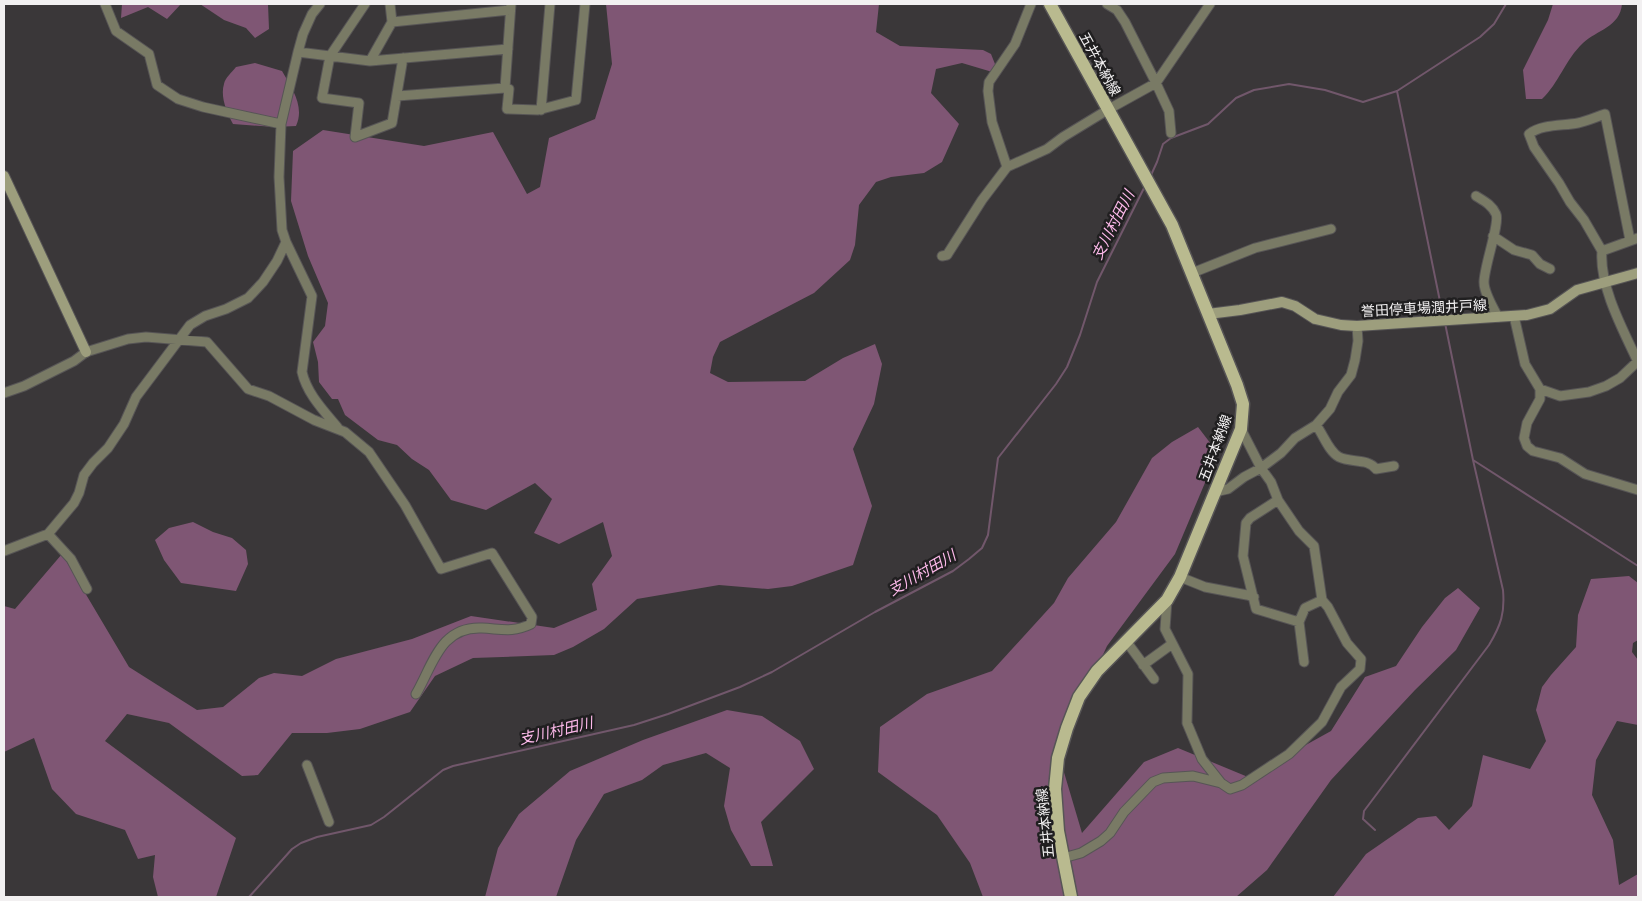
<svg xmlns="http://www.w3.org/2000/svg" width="1642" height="901" viewBox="0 0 1642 901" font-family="Helvetica,'Noto Sans JP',sans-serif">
<rect width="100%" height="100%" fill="#3a3739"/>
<path fill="#7f5674" d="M122 4H181L167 19 148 7 121 18Z
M200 4H268L269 29 255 38 246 28 224 20Z
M606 4H879L876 32 900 46 983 50 991 54 999 74 962 63 936 69 931 93 959 124 942 162 924 173 891 177 876 182 859 205 855 245 850 260 814 293 720 342 713 357 710 373 728 382 805 381 843 358 875 344 882 364 874 404 853 449 872 506 853 565 792 586 768 589 719 585 637 599 604 629 573 647 554 655 473 658 435 676 410 712 360 729 327 733H292L258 775 242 776 169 723 127 714 105 741 236 838 216 897H158L153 877 155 855 138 859 125 830 76 814 52 789 34 738 4 752V606L15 609 62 554 129 667 197 710 223 707 259 678 274 673 302 676 336 659 412 639 471 616 554 628 597 610 592 584 612 556 603 522 559 544 534 533 552 499 535 483 486 510 451 500 429 470 412 459 397 445 378 440 345 415 338 399H332L319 382 318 362 313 342 325 326 328 303 308 256 291 201 293 151 323 130 424 146 493 132 527 194 540 187 549 138 595 119 612 64Z
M1553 4H1622C1620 27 1597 30 1583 43 1565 60 1559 83 1542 99H1526L1523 70 1548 20Z
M255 63 282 71C292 88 305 107 296 126L275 127 233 124C227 113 220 97 224 84 225 78 232 72 236 67Z
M1198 427 1211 444 1215 459 1175 554 1107 646 1058 752 1082 833 1144 762 1178 748 1248 777 1331 731 1365 677 1396 666 1422 627 1445 598 1458 588 1480 608 1456 650 1415 690 1331 780 1267 870 1236 897H983L970 863 937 815 878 772 880 727 927 694 992 671 1054 603 1068 578 1116 522 1152 458 1172 442Z
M193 522 213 532 232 538 246 550 248 564 236 591 181 583 164 560 155 540 169 528Z
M1629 576 1638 583V640L1633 643 1632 652 1638 660V725L1617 721 1596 760 1592 795 1613 840 1619 885 1638 874V897H1333L1366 854 1418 818 1436 816 1449 830 1472 806 1483 755 1530 769 1546 741 1536 710 1542 687 1551 675 1576 647 1578 615 1591 579Z
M727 710 762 716 800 741 814 769 761 822 773 866H751L731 830 724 806 730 768 706 753 663 765 642 780 604 794 576 840 556 897H485L498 848 519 814 570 771 643 740Z"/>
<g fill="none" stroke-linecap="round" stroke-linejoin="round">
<path stroke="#71576b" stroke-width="2" d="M1397 91 1443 316
M1151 175 1157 162 1163 144 1171 138 1208 124 1236 98 1254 90 1289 84 1325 90 1363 102 1397 91 1480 37 1494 24 1506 4
M1445 323 1473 460 1638 566
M1375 830 1363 819 1364 811 1489 645C1501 625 1505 613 1503 590L1473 460
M249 897 292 849 301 843 317 837 371 825 384 817 443 770 453 766 634 725 668 714 740 687 772 672 875 612 953 571 969 559 982 548 988 535 998 458 1056 384 1067 367 1080 335 1097 282 1145 186"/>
<defs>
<path id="street" d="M105 4 116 31 149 54 157 85 178 99 203 107 281 124
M320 4 312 14 303 34 298 52 281 124 279 177 282 230 286 242 312 296 302 372C307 394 324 411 338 428
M365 4 330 56 322 98 359 103 355 137 392 123 403 58
M511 4 505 88 509 89 507 109 538 110 576 100 585 4
M1107 4 1117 10 1125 22 1156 83 1169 111 1171 133
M392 22 510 10
M298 52 370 61 508 49
M370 61 392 22 390 4
M397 96 505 88
M541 110 550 4
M1007 167 992 122 988 91 989 82 1015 44 1031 4
M1476 196C1484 201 1492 205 1496 214 1500 223 1484 267 1484 282 1484 293 1493 307 1498 317
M1493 236 1514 250 1532 255 1540 264 1550 269
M1638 238 1602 251C1599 286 1623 330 1638 362
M1602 251 1584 220 1570 202 1559 183 1534 147 1529 134C1542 124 1563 126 1578 123 1587 121 1596 117 1605 114L1630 240
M942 256 947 255 982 200 1007 167 1047 149 1063 137 1109 109 1156 83 1210 4
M1192 273 1255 248 1331 229
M1514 316 1525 364 1540 389V399L1527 423 1524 438 1527 446 1533 451 1560 458 1585 474 1638 490
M1540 389 1560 396 1589 392 1606 386 1620 378 1638 361
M4 393 24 386 74 361 86 352 128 339 146 337 207 342 248 389 269 396 314 420 345 432 369 452 405 505 441 569 492 553 532 617 531 624C512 633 502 629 482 628 440 626 433 665 416 694
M1316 425C1323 434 1329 452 1339 457 1351 463 1368 458 1376 469L1394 466
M1215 492 1228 489 1244 477 1261 468 1281 453 1295 438 1316 425 1330 409 1338 392 1351 375 1355 360 1358 341 1357 326
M1278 500 1250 518 1246 523 1243 556 1256 609 1299 622
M48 534 71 559 87 589
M4 551 48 534 74 503 79 493 84 475 93 463 108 448 124 424 136 397 190 325 205 316 226 309 248 298 263 282 277 261 286 242
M1180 577 1205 587 1247 595 1254 597
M1167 600 1165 629 1188 674 1187 723 1202 759 1221 783 1230 789 1242 785 1289 754 1322 722 1341 687 1360 669 1361 659 1347 643 1328 607 1322 600 1314 546 1299 531 1278 500 1271 482 1261 468 1241 429
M1126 641 1154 679
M1304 662 1299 622 1305 608 1322 600
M1143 665 1172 644
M307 765 329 822
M1063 858 1081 853 1101 841 1110 833 1124 812 1153 782 1163 778 1193 776 1221 783"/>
<path id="secondary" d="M4 176 86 352
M1208 314 1240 310 1282 302 1295 306 1315 319 1341 325 1357 326 1527 315 1550 309 1577 290 1638 273"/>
<path id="primary" d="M1050 4 1172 225 1237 385 1243 404 1241 429 1180 577 1167 600 1097 671 1079 697 1067 728 1058 758 1055 789 1058 831 1071 897"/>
</defs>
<use href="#street" stroke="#575556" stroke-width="11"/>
<use href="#secondary" stroke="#575556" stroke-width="12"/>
<use href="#primary" stroke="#575556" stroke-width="15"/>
<use href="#street" stroke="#797a65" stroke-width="9"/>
<use href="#secondary" stroke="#9d9e7d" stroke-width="10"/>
<use href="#primary" stroke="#b9ba8f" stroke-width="12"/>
</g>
<g text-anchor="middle" stroke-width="5" stroke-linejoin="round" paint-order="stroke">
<g font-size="14" fill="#f2f0f1" stroke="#201f20">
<text transform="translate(1100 64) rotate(61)" y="5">五井本納線</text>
<text transform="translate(1424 308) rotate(-3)" y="5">誉田停車場潤井戸線</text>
<text transform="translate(1215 448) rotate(-70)" y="5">五井本納線</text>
<text transform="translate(1045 823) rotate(-96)" y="5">五井本納線</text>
</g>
<g font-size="15" font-style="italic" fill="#fdb9ea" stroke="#201f20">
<text transform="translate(1113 225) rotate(-63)" y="5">支川村田川</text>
<text transform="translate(922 573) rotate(-30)" y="5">支川村田川</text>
<text transform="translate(556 731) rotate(-13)" y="5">支川村田川</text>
</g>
</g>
<rect width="1642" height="901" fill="none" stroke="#f2f0f1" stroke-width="10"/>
</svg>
